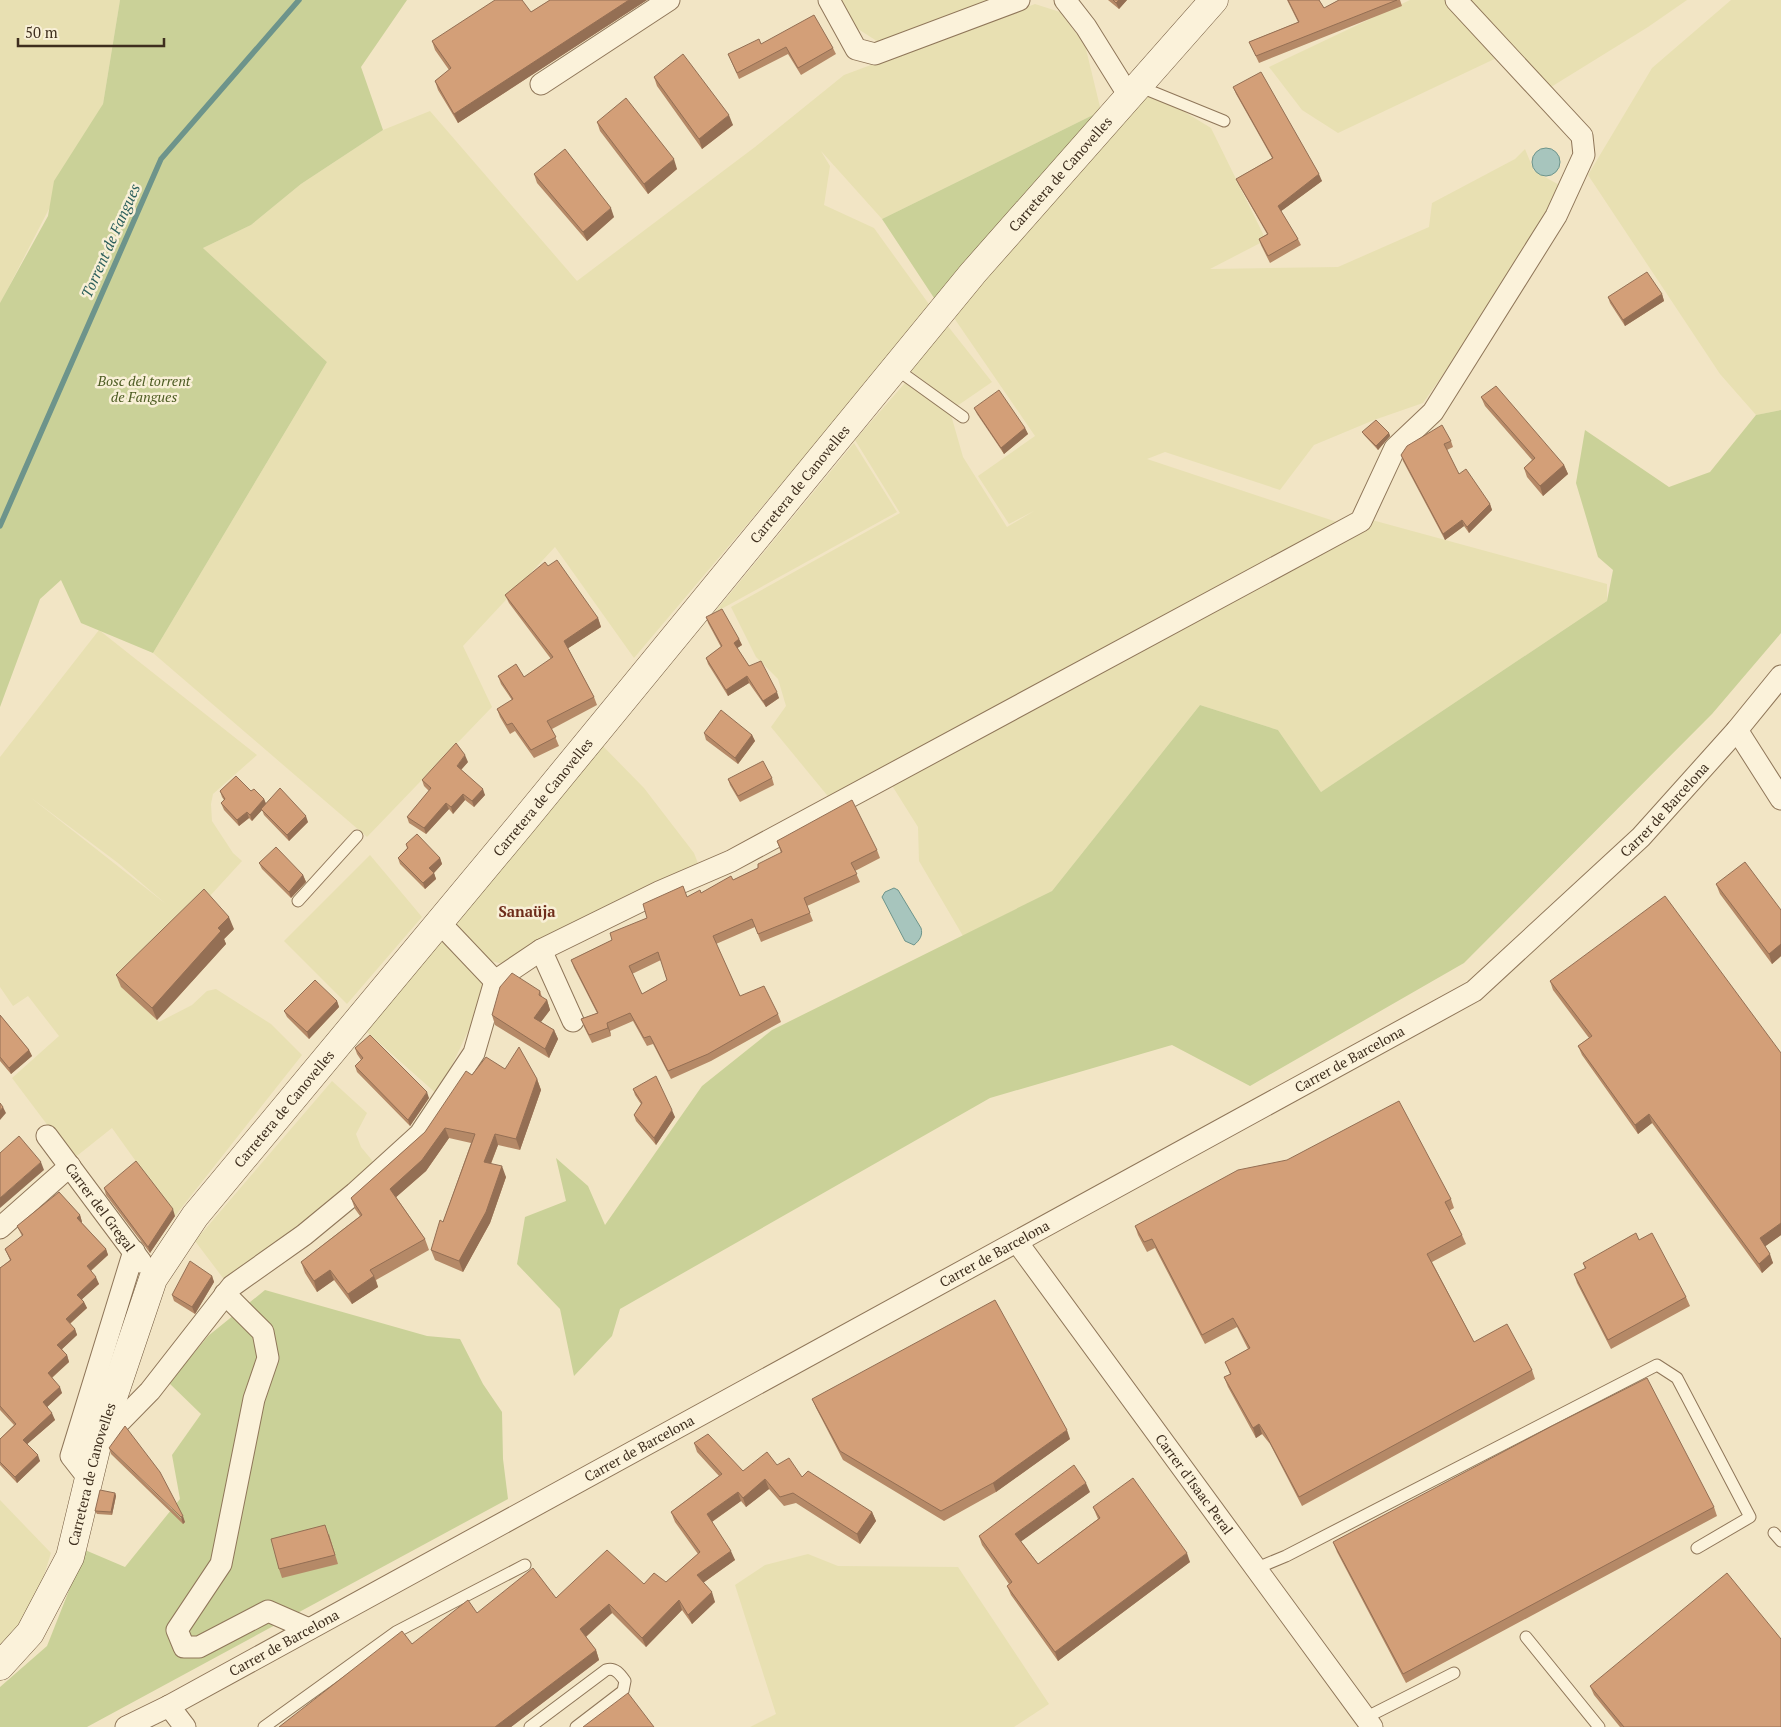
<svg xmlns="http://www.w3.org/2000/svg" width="1781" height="1727" viewBox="0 0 1781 1727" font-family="'PT Serif',serif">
<rect width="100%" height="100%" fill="#f2e5c5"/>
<path fill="#e8e0b2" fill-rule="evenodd" d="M0 0H120L103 104 0 304Z
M837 0H998L883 45 855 27Z
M1410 0H1448L1505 54 1338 133 1302 110 1269 67Z
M1469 0H1687L1648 27 1551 87Z
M1731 0H1781V410L1756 415 1720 374 1588 175 1652 68Z
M1035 4 1060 12 1085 45 1101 111 882 219 821 151 830 166 824 205 874 228 931 307 634 658 555 547 463 646 492 707 367 837 153 653 327 362 203 248 251 225 301 184 383 130 430 111 577 281 755 147 844 75Z
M1147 89 1211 128 1266 240 1210 269 1338 267 1429 227 1432 203 1515 159 1525 149 1534 171 1563 187 1477 326 1423 403 1374 420 1314 445 1280 490 1165 452 1147 459 1343 524 831 800 771 727 786 706 778 679 756 657 731 607 900 513 855 440 905 383 951 415 963 457 1007 527 1034 511 1009 524 978 476 1035 436 952 315Z
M947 325 992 382 957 406 911 371Z
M854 443 897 512 714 613Z
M1372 520 1607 584V601L1321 792 1278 730 1200 705 1052 891 963 936 919 861 918 827 891 784Z
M99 630 257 755 213 794 211 804 212 821 233 853 242 861 187 921 122 987 159 1022 192 1005 207 991 216 989 271 1024 302 1055 175 1216 112 1128 73 1159 12 1078 59 1036 28 996 13 1006 0 987V757ZM30 797 118 863 166 904Z
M597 740 644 788 694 853 702 874 504 964 486 960 449 921Z
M370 855 422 917 347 1004 284 941Z
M440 933 484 978 486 993 438 1095 367 1032Z
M332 1081 367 1113 356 1134 361 1147 380 1170 304 1235 223 1278 195 1241Z
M0 1500 51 1553 40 1588 20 1623 0 1647Z
M808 1554 838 1566 958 1567 1049 1704 1014 1727H750L776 1714 735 1585 765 1565Z"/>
<path fill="#cad198" d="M120 0H407L361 67 383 130 301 184 251 225 203 248 327 362 153 653 81 623 61 580 40 599 0 707V303L48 216 54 181 103 104Z
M1101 111 938 304 882 219Z
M1781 410V633L1712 714 1464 963 1250 1086 1172 1045 990 1098 620 1309 612 1336 574 1376 560 1309 517 1264 525 1217 566 1201 556 1158 588 1186 605 1225 702 1086 772 1030 1052 891 1200 705 1278 730 1321 792 1607 601 1613 570 1598 557 1576 483 1585 430 1669 487 1710 472 1756 415Z
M265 1290 427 1336 460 1339 483 1384 502 1412 503 1459 508 1499 87 1727H0V1687L47 1646 85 1550 125 1567 180 1499 172 1455 201 1414 169 1383 208 1336Z"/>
<path fill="#a7c5bd" stroke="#6d948b" d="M1532 162a14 14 0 1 1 28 0a14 14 0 1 1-28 0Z
M894 888 898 890 921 928C923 935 920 940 914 945L905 941 882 897 885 892Z"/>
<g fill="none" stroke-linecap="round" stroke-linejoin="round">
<path stroke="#6d948b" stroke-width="5.5" d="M0 526 161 159 299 0"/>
<defs>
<path id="lane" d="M1138 86 1224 121
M895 368 963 417
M298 901 357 836
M1774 1533 1781 1541
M1257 1568 1286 1556 1657 1365 1677 1378 1750 1517 1697 1548
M1526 1637 1599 1727
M1365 1718 1454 1673
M264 1727 396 1632 525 1565
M530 1727 606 1670C615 1667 620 1674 625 1681L623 1691 576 1727"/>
<g id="street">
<path d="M829 0 856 49 875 54 1019 0"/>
<path d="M1065 0 1086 27 1129 96"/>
<path d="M541 84 669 0"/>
<path d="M1737 730 1781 799"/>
<path d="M439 922 495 981 541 950 659 892 731 861 1361 521 1395 448 1433 412 1556 216 1584 155 1582 136 1456 0"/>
<path d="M541 950 573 1021"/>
<path id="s1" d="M47 1136 141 1262"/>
<path d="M0 1228 70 1166"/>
<path id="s2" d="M1017 1242 1372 1727"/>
<path d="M225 1294 263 1332 268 1358 254 1399 221 1564 177 1630 184 1647H199L268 1611 309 1629"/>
<path d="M98 1444 150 1391 232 1286 304 1235 355 1193 420 1134 474 1053 495 981"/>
<path d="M89 1479 71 1456 134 1251"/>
<path d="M169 1706 185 1727"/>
<path id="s3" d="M126 1727 169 1706 1474 991 1641 837 1737 730 1781 676"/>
</g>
<g id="secondary">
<path id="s4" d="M0 1666 30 1633 70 1557 97 1445 153 1279 195 1216 522 823 973 273 1214 0"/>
</g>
</defs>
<use href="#lane" stroke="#8f7659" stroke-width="13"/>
<use href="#street" stroke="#8f7659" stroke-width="23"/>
<use href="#secondary" stroke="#71573c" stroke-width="29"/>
<use href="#lane" stroke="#fbf2da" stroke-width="11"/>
<use href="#street" stroke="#fbf2da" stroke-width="21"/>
<use href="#secondary" stroke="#fbf2da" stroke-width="28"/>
</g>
<path fill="#b58967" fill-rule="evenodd" d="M550 0H647L458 123 438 90 435 81 449 70 435 50 432 41 531 12Z
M1108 0H1127L1119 9Z
M1287 0H1319L1324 8 1339 0H1400L1402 6 1259 63 1249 42 1298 22Z
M761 44 833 48 836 54 801 75 788 54 739 79 728 54Z
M654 77 733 125 702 149 657 86Z
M1233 87 1322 181 1281 211 1298 239 1301 245 1270 263 1261 245 1259 239 1267 234 1239 185 1236 179 1272 158 1236 94Z
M597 122 677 169 648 194 600 131Z
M534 174 614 217 587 241 537 183Z
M1662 294 1664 301 1625 326 1610 303 1608 297Z
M1481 397 1564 465 1568 474 1543 496 1527 477 1524 468 1532 460 1485 406Z
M974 408 1025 428 1028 434 1004 454 977 414Z
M1362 432 1389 433 1390 436 1378 450 1364 435Z
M1451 441 1453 447 1447 450 1459 474 1490 504 1492 510 1469 533 1464 526 1445 540 1403 461 1401 455Z
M548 566 598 618 601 627 568 648 594 697 597 705 552 729 559 746 534 758 515 731 510 734 500 717 497 709 512 700 501 684 498 676 524 677 551 659 509 603 505 595Z
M706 617 739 639 742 645 737 648 749 666 779 698 766 707 749 683 728 696 708 664 706 658 721 647 708 623Z
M704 733 752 735 755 741 738 764 706 740Z
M468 762 461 770 485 795 474 807 465 800 453 814 449 809 426 834 409 823 407 817 429 791 424 786 422 780Z
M772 778 774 785 740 802 730 785 728 779Z
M220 791H251L264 799 266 804 308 822 289 841 264 815 262 810 252 821 249 818 239 826 224 810 221 803 224 800 222 797Z
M777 841 877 850 880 858 855 871 860 882 807 906 813 921 761 942 755 927 716 944 740 996 778 1014 781 1022 711 1061 671 1079 653 1044 647 1046 633 1021 610 1031 611 1036 592 1043 584 1027 581 1019 597 1013 574 968 571 960 612 940 647 918 687 897 701 893 733 880 758 868 781 853ZM661 960 667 980 642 994 632 974Z
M406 844 440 858 442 864 434 873 436 879 425 889 400 864 398 858 407 848Z
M259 863 303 875 306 882 291 898 262 869Z
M1716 884 1781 910V956L1772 964 1720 894Z
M234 929 224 939 226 944 157 1020 121 987 116 975Z
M1550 981 1781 1053V1235L1765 1246 1773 1263 1762 1273 1652 1123 1638 1134 1582 1055 1578 1046 1589 1038 1553 990Z
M540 991 542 997 547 1000 550 1010 541 1022 554 1030 558 1039 549 1058 495 1025 492 1015Z
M337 1001 339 1007 309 1039 287 1017 284 1011Z
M0 1015 29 1050 32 1056 11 1074 0 1061Z
M355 1048 429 1098 410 1126 357 1072 355 1066 361 1060 357 1054Z
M505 1069 537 1079 541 1090 520 1150 498 1145 491 1164 506 1177 490 1223 463 1272 435 1260 431 1250 443 1222 471 1143 449 1138 426 1171 396 1197 425 1239 429 1250 376 1280 378 1287 352 1304 334 1280 317 1292 305 1273 301 1262 360 1216 355 1209 351 1198 425 1132 472 1075Z
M633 1089 675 1117 656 1145 636 1121 634 1115 641 1104 635 1095Z
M104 1188 175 1216 150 1253 106 1195Z
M1451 1199 1454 1208 1449 1211 1462 1235 1466 1244 1432 1262 1474 1342 1532 1370 1535 1379 1302 1506 1270 1444 1262 1434 1256 1438 1228 1387 1224 1377 1230 1374 1225 1362 1248 1349 1237 1327 1205 1344 1155 1248 1147 1252 1138 1235 1135 1226Z
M80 1215 82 1222H81L106 1249 108 1255 91 1271 99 1284 82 1299 84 1302 87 1308 70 1324 75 1329 77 1335 62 1349 67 1355 69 1362 52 1378 62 1393 47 1407 55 1420 27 1444 40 1461 17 1483 0 1465V1439L14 1425 0 1410V1268L10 1260 5 1249 22 1236 17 1226Z
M1639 1240 1686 1297 1690 1306 1611 1349 1577 1283 1574 1274 1585 1269 1583 1263Z
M212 1276 214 1282 195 1314 174 1301 172 1295Z
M812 1399 1070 1439 996 1492 944 1521 843 1460 816 1408Z
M694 1443 743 1471 777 1465 872 1512 876 1521 860 1544 796 1503 784 1506 769 1489 746 1507 741 1501 712 1522 735 1560 703 1583 715 1602 692 1624 682 1610 646 1647 612 1613 586 1637 596 1650 599 1660 511 1727H279L412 1644 477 1613 556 1598 644 1584 666 1582 698 1554 675 1522 671 1512 719 1476 697 1452Z
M109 1448 185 1522 183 1524 111 1454Z
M1090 1492 1021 1541 1038 1564 1098 1519 1093 1507 1190 1562 1058 1661 1011 1595 1007 1586 1009 1584 982 1545 979 1536Z
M115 1493 116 1496 112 1515 97 1514 95 1511Z
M1714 1507 1717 1516 1406 1683 1337 1552 1333 1542Z
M329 1534 338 1564 282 1578 279 1569Z
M1590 1686 1781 1727H1620L1594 1695Z"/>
<path fill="#946f54" d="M629 0H647L458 123 454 114Z
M1119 0H1127L1119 9 1116 3Z
M729 115 733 125 702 149 699 139Z
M674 159 677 169 648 194 644 184Z
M1319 174 1322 181 1280 212 1278 206Z
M611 208 614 217 587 241 583 232Z
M1662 294 1664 301 1625 326 1623 320Z
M1025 428 1028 434 1004 454 1001 448Z
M1389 433 1390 436 1378 450 1376 446Z
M1564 465 1568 474 1543 496 1540 486Z
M1490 504 1492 510 1469 533 1467 527Z
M1462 520 1464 526 1445 540 1443 534Z
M598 618 601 627 567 649 564 641Z
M739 639 742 645 736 649 734 643Z
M747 676 749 683 728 696 726 690Z
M777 692 779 698 766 707 763 701Z
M752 735 755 741 738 764 735 758Z
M465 755 468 762 459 772 457 766Z
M483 789 485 795 474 807 472 801Z
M463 794 465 800 453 814 451 807Z
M264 799 267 806 261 809 262 810 252 821 250 815Z
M446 803 449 809 426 834 424 828Z
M247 812 249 818 239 826 237 820Z
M306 816 308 822 289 841 287 835Z
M440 858 442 864 432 875 429 868Z
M434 873 436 879 425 889 423 883Z
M303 875 306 882 291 898 289 892Z
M229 917 234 929 224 939 226 944 157 1020 152 1008 218 928Z
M1781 944V956L1772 964 1769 954Z
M547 1000 550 1010 537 1027 534 1018Z
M337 1001 339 1007 309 1039 307 1032Z
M607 1023 610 1031 611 1036 608 1028Z
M554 1030 558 1039 549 1058 545 1049Z
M29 1050 32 1056 11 1074 9 1068Z
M537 1079 541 1090 520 1150 516 1139Z
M427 1092 429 1098 410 1126 408 1120Z
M3 1107 6 1113 0 1120V1111Z
M672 1110 675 1117 656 1145 654 1138Z
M1649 1114 1652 1123 1638 1134 1635 1125Z
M445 1128 449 1138 426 1171 394 1199 390 1189Z
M495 1134 498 1145 487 1173 484 1162Z
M41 1162 44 1170 0 1208V1198Z
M502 1166 506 1177 490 1223 463 1272 459 1261Z
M173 1209 175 1216 150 1253 148 1247Z
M80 1215 82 1222 80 1224 77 1218Z
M1781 1223V1235L1763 1248 1760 1238Z
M106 1249 108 1255 89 1272 87 1266Z
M1770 1254 1773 1263 1762 1273 1759 1264Z
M330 1270 334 1280 317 1292 314 1281Z
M212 1276 214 1282 195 1314 192 1307Z
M374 1276 378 1287 352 1304 348 1294Z
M96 1277 99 1284 80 1301 77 1295Z
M84 1302 87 1308 68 1325 66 1319Z
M75 1329 77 1335 60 1351 57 1345Z
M67 1355 69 1362 50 1379 48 1373Z
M60 1387 62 1393 45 1409 43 1402Z
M52 1413 55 1420 25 1446 23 1440Z
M1259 1424 1262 1434 1256 1438 1253 1428Z
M1067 1430 1070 1439 996 1492 993 1483Z
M38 1455 40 1461 17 1483 15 1477Z
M765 1479 769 1489 746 1507 743 1498Z
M1086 1483 1090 1492 1019 1543 1015 1534Z
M738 1492 741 1501 710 1523 707 1514Z
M115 1493 116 1496 112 1515 111 1512Z
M872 1512 876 1521 860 1544 857 1534Z
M183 1516 185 1522 183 1524 181 1517Z
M731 1551 735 1560 700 1585 697 1575Z
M1187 1553 1190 1562 1058 1661 1055 1652Z
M712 1592 715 1602 692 1624 688 1615Z
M679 1600 682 1610 646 1647 642 1638Z
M609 1604 612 1613 583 1639 580 1629Z
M596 1650 599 1660 511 1727H495Z"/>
<path fill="#d39f78" stroke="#946f54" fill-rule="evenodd" d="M495 0H522L531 12 550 0H629L454 114 435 81 451 68 432 41Z
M1113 0H1119L1116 3Z
M1288 0H1319L1324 8 1339 0H1397L1256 56 1249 42 1299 22Z
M814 15 833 48 798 68 786 47 737 73 728 54 759 39 761 44Z
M683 54 729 115 699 139 654 77Z
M1261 72 1319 174 1278 206 1298 239 1268 256 1259 239 1268 234 1236 179 1273 158 1233 87Z
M626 98 674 159 644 184 597 122Z
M565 149 611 208 583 232 534 174Z
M1647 272 1662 294 1623 320 1608 297Z
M1496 386 1564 465 1540 486 1524 468 1535 458 1481 397Z
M999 390 1025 428 1001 448 974 408Z
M1376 420 1389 433 1376 446 1362 432Z
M1442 425 1451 441 1444 444 1459 474 1466 469 1490 504 1467 527 1462 520 1443 534 1401 455 1407 446Z
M557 560 598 618 564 641 594 697 547 721 556 737 531 750 512 723 507 725 497 709 513 699 498 676 516 664 524 677 553 657 505 595 545 562 548 566Z
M722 609 739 639 734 643 749 666 761 661 777 692 763 701 747 676 726 690 706 658 722 646 706 617Z
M721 710 752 735 735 758 704 733Z
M456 743 465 755 457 766 483 789 472 801 463 794 451 807 446 803 424 828 407 817 431 788 422 780Z
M763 761 772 778 738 796 728 779Z
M236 776 251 791 254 789 264 799 250 815 247 812 237 820 221 803 225 799 220 791Z
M280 788 306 816 287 835 261 809Z
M852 800 877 850 851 863 857 874 804 898 810 913 758 934 752 919 713 936 740 996 764 986 778 1014 708 1054 668 1071 650 1036 644 1038 630 1013 607 1023 608 1028 589 1035 581 1019 598 1013 571 960 612 940 610 933 647 918 643 904 683 886 687 897 700 890 701 893 731 876 733 880 758 868V864L782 852 777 841ZM658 952 667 980 642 994 629 966Z
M417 834 440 858 429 868 434 873 423 883 398 858 408 848 406 844Z
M276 847 303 875 289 892 259 863Z
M1745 862 1781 910V944L1769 954 1716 884Z
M204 889 229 917 218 928 221 931 152 1008 116 975Z
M1665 896 1781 1053V1223L1760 1238 1770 1254 1759 1264 1649 1114 1635 1125 1578 1046 1592 1036 1550 981Z
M512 973 540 991 539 995 547 1000 534 1018 554 1030 545 1049 492 1015 500 987Z
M315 980 337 1001 307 1032 284 1011Z
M0 1015 29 1050 9 1068 0 1057Z
M370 1035 427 1092 408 1120 355 1066 363 1058 355 1048Z
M519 1047 537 1079 516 1139 495 1134 484 1162 502 1166 486 1212 459 1261 431 1250 440 1220 443 1222 475 1134 445 1128 422 1160 390 1189 425 1239 370 1270 374 1276 348 1294 330 1270 314 1281 301 1262 362 1215 351 1198 425 1132 466 1071 472 1075 486 1057 505 1069Z
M656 1076 672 1110 654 1138 634 1115 642 1103 633 1089Z
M1399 1101 1451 1199 1445 1202 1462 1235 1427 1254 1474 1342 1507 1324 1532 1370 1299 1497 1266 1435 1259 1424 1253 1428 1224 1377 1231 1374 1225 1362 1250 1348 1233 1318 1202 1335 1152 1239 1144 1242 1135 1226 1238 1170 1287 1160Z
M0 1103 3 1107 0 1111Z
M19 1136 41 1162 0 1198V1153Z
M136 1161 173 1209 148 1247 104 1188Z
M59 1192 80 1215 77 1218 106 1249 87 1266 96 1277 77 1295 84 1302 66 1319 75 1329 57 1345 67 1355 48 1373 60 1387 43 1402 52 1413 23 1440 38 1455 15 1477 0 1462V1439L16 1424 0 1406V1268L11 1260 5 1249 23 1235 17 1226Z
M1636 1233 1639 1240 1652 1233 1686 1297 1608 1340 1574 1274 1586 1268 1583 1263Z
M190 1261 212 1276 192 1307 172 1295Z
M995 1300 1067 1430 993 1483 941 1511 840 1451 812 1399Z
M1647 1378 1714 1507 1403 1674 1333 1542 1552 1426Z
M125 1426 160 1472 183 1516 181 1517 109 1448Z
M708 1434 743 1471 767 1452 777 1465 789 1458 802 1477 808 1471 872 1512 857 1534 793 1493 780 1497 765 1479 743 1498 738 1492 707 1514 731 1551 697 1575 712 1592 688 1615 679 1600 642 1638 609 1604 580 1629 596 1650 495 1727H279L402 1631 412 1644 468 1600 477 1613 533 1568 556 1598 607 1550 644 1584 654 1573 666 1582 700 1552 671 1512 722 1474 694 1443Z
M1074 1465 1086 1483 1015 1534 1038 1564 1100 1518 1093 1507 1133 1478 1187 1553 1055 1652 1007 1586 1012 1582 979 1536Z
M100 1490 115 1493 111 1512 95 1511Z
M325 1525 335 1555 279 1569 271 1539Z
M1727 1573 1781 1639V1727H1624L1590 1686Z
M628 1693 654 1727H583Z"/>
<g text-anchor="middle" stroke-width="5" stroke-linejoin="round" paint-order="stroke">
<g font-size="14" fill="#3e2e1e" stroke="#f8efd6">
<text dy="5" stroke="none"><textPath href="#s4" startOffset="1851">Carretera de Canovelles</textPath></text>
<text dy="5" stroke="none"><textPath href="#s4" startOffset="1446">Carretera de Canovelles</textPath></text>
<text dy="5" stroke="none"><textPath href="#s4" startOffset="1041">Carretera de Canovelles</textPath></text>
<text dy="5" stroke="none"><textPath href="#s3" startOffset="1799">Carrer de Barcelona</textPath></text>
<text dy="5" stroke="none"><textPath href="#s3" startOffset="1394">Carrer de Barcelona</textPath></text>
<text dy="5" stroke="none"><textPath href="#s4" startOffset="636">Carretera de Canovelles</textPath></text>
<text dy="5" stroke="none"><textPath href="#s1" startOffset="89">Carrer del Gregal</textPath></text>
<text dy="5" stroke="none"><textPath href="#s3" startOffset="989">Carrer de Barcelona</textPath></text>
<text dy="5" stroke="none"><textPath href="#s3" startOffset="584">Carrer de Barcelona</textPath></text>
<text dy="5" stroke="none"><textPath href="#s4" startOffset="216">Carretera de Canovelles</textPath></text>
<text dy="5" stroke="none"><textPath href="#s2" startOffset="300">Carrer d'Isaac Peral</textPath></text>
<text dy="5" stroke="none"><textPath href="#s3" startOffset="179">Carrer de Barcelona</textPath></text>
</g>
<g font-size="14" font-style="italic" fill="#4d5c23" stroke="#f8efd6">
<text x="144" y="386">Bosc del torrent<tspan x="144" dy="16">de Fangues</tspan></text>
</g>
<g font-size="15" font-style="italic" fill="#2c5f5c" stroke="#f8efd6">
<text transform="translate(111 241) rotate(-66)" y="5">Torrent de Fangues</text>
</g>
<g font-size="15" font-weight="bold" fill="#6e2c1a" stroke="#f8efd6">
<text x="527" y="917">Sanaüja</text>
</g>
</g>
<path d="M18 38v8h146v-8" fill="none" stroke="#3e2e1e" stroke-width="2.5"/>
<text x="25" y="38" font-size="15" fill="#3e2e1e" stroke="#f8efd6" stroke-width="4" paint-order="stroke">50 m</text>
</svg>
